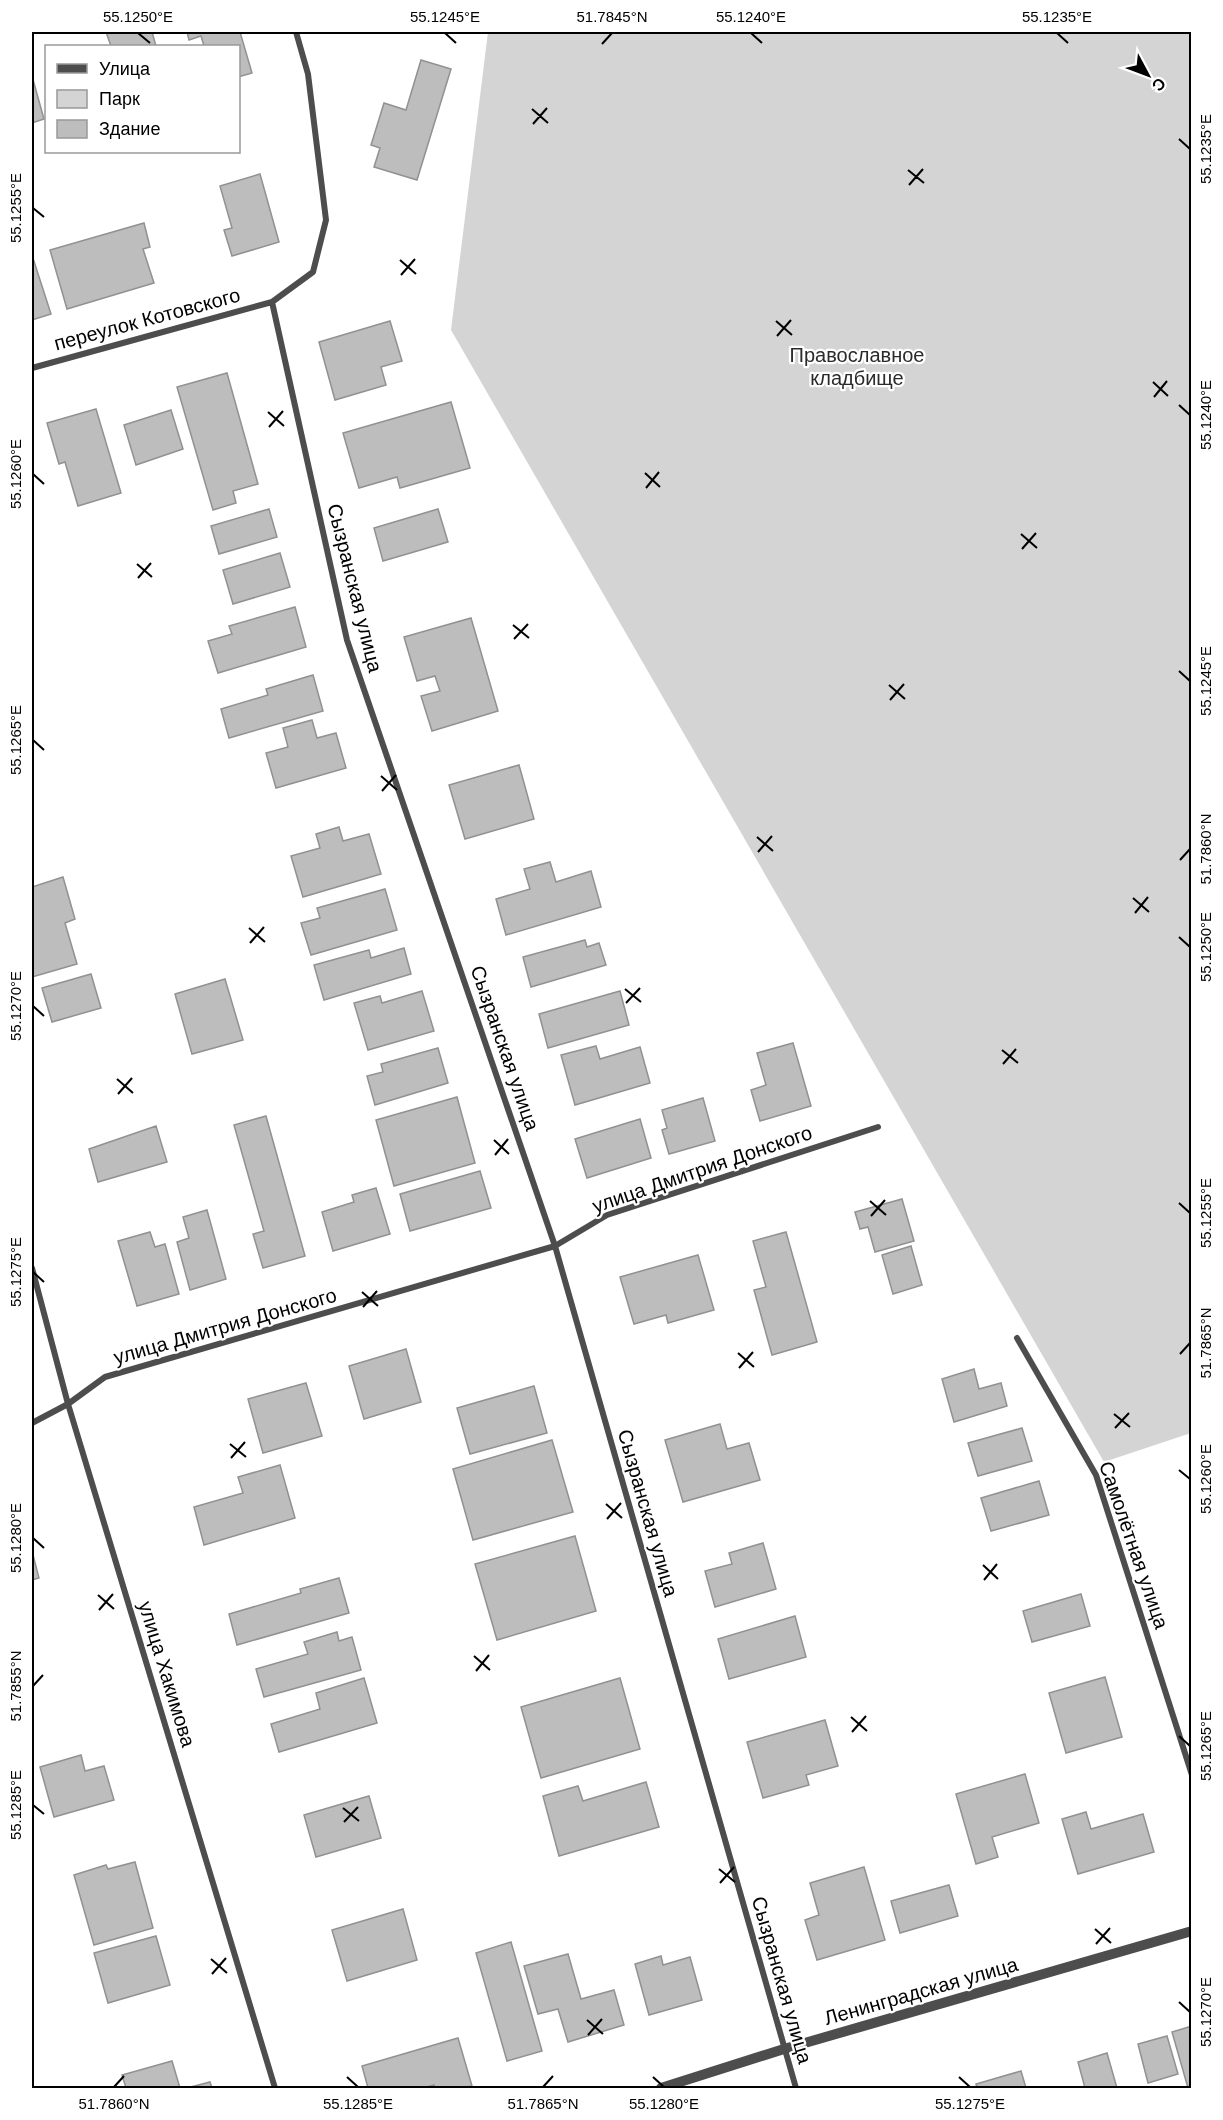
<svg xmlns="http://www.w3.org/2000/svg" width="1223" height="2120" viewBox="0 0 1223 2120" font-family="Helvetica,sans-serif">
<rect width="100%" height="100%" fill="#fff"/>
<path fill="#d4d4d4" d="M488 32H1191V1433L1104 1462 451 330Z"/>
<path fill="#bdbdbd" stroke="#919191" stroke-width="1.5" d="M106 32H152L156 46H111Z
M187 32H240L252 73 238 77V46H204L201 36 189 40Z
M421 60 451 69 417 180 374 167 380 148 371 145 384 103 406 110Z
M32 76 44 119 32 123Z
M260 174 279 242 232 256 224 230 232 228 220 186Z
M144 223 150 247 143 249 154 283 67 309 50 250Z
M32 255 51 314 32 320Z
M390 321 402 361 381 367 386 385 335 400 319 342Z
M227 373 258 484 233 491 236 503 213 510 177 387Z
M451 402 470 468 400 488 397 477 359 488 343 433Z
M96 409 121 493 78 506 65 462 59 464 47 423Z
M171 410 183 449 136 465 124 425Z
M269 509 277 537 219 554 211 526Z
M438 509 448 542 383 561 374 528Z
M280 553 290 587 233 604 223 570Z
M295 607 306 647 218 673 208 641 232 634 229 626Z
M471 618 498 711 432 731 421 696 440 691 435 676 417 681 404 637Z
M313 675 323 711 229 738 221 709 268 695 266 689Z
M312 720 317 738 336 733 346 768 276 788 266 753 288 747 283 728Z
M519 765 534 819 465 839 449 785Z
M339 827 343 841 369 834 381 874 303 897 291 856 320 848 316 834Z
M550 862 556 882 591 871 601 907 506 935 496 899 530 889 524 869Z
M63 877 75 919 65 923 77 964 32 977V887Z
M385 889 397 930 311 955 301 923 320 918 317 908Z
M585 940 587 947 599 943 606 965 531 987 523 957Z
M404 948 411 974 324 1000 314 965 369 950 371 958Z
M91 974 101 1008 52 1022 42 988Z
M225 979 243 1040 192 1054 175 994Z
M422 991 434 1031 368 1050 354 1003 380 996 382 1003Z
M620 991 629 1025 548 1048 539 1014Z
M793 1043 811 1106 760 1121 751 1090 766 1085 757 1053Z
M596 1046 600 1059 640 1047 650 1083 575 1105 561 1055Z
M438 1048 448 1083 375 1105 367 1076 383 1072 381 1064Z
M457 1097 475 1163 394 1186 376 1120Z
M703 1098 715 1141 669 1154 662 1130 667 1128 662 1110Z
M266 1116 305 1256 263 1268 253 1234 264 1231 234 1125Z
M640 1119 651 1158 587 1178 575 1139Z
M156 1126 167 1162 98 1182 89 1149Z
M480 1171 491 1208 410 1231 400 1194Z
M376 1188 390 1234 333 1251 322 1212 354 1202 352 1195Z
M902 1199 914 1241 875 1252 868 1227 860 1229 855 1212Z
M207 1210 226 1279 190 1290 177 1242 189 1238 183 1217Z
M150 1232 155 1247 165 1244 179 1294 137 1306 118 1241Z
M786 1232 817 1342 772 1355 754 1290 766 1287 753 1241Z
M911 1246 922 1285 893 1294 882 1255Z
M698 1255 714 1310 668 1323 666 1315 634 1324 620 1277Z
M406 1349 421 1402 364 1419 349 1366Z
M974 1369 979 1389 1001 1383 1007 1406 954 1422 942 1379Z
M306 1383 322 1436 263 1453 248 1399Z
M534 1386 547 1433 470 1454 457 1408Z
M720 1424 727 1449 749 1443 760 1480 683 1502 665 1440Z
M1022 1428 1032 1461 978 1476 968 1443Z
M552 1440 573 1512 473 1540 453 1469Z
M280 1465 295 1518 204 1545 194 1507 243 1493 238 1477Z
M1039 1481 1049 1515 991 1531 981 1498Z
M575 1536 596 1611 497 1640 475 1564Z
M763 1543 776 1589 715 1607 705 1571 732 1564 729 1553Z
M32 1551 39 1578 32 1580Z
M339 1578 349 1613 237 1645 229 1614 301 1593 300 1589Z
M1081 1594 1090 1626 1032 1642 1023 1611Z
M795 1616 806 1657 729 1679 718 1639Z
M337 1632 339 1641 352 1637 361 1670 264 1697 256 1669 308 1654 304 1642Z
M1105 1677 1122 1737 1066 1753 1049 1693Z
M364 1678 377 1723 279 1752 271 1724 320 1709 316 1693Z
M620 1678 640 1749 541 1778 521 1707Z
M825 1720 838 1766 806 1775 809 1785 763 1798 747 1742Z
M81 1755 85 1771 104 1766 114 1800 54 1817 40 1767Z
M1025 1774 1039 1823 992 1837 998 1857 976 1864 956 1794Z
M646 1782 659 1827 559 1856 543 1796 578 1786 583 1801Z
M369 1796 381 1838 316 1857 304 1815Z
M1086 1812 1091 1829 1143 1814 1154 1852 1078 1874 1062 1819Z
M135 1862 153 1928 94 1945 74 1875 106 1865 108 1869Z
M864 1867 885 1940 817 1960 805 1920 819 1915 810 1883Z
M949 1885 958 1916 900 1933 891 1901Z
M403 1909 417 1960 347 1981 332 1930Z
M156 1936 170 1985 108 2003 94 1953Z
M511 1942 542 2051 507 2061 476 1953Z
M568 1954 581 1999 614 1990 624 2025 568 2042 558 2009 538 2014 524 1966Z
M661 1956 663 1965 690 1957 702 2000 649 2015 635 1964Z
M1192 2026V2088H1188L1172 2032Z
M1167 2036 1178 2074 1148 2083 1138 2044Z
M458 2038 472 2086 462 2088H435L434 2085 423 2088H368L362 2066Z
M1107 2053 1117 2088H1085L1078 2062Z
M172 2061 180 2088H126L122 2075Z
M1021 2071 1026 2088H977L976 2084Z
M210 2082 212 2088H187Z"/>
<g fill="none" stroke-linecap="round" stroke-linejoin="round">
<path stroke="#4d4d4d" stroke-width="6" d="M296 32 308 74 326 220 313 272 272 302 347 640 555 1246 796 2088
M32 368 272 302
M32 1268 68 1404 275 2088
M1017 1338 1096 1475 1192 1775
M32 1423 68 1404 105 1377 555 1246 607 1215 878 1127"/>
<path stroke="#4d4d4d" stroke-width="10" d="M661 2088 784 2049 1192 1931"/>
</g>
<path fill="none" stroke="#000" stroke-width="2" d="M138 33 150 43M445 33 456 43M751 33 762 43M1057 33 1068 43M602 44 612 33M532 109 548 123M533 124 547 108M1179 139 1190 149M908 170 924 183M909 185 923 169M33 208 44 217M400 260 416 274M401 275 415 259M776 321 792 335M777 336 791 320M1153 382 1168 396M1154 397 1167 381M1179 405 1190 415M268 412 284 426M269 427 283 411M645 473 660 487M33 474 44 484M646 488 659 472M1021 534 1037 548M1022 549 1036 533M137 564 152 577M138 578 151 563M513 625 529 638M514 639 528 624M1179 671 1190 681M889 685 905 699M890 700 904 684M33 740 44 750M381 776 397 790M382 791 396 775M757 837 773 851M758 852 772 836M1180 860 1190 849M1133 898 1149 912M1135 913 1148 897M249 928 265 942M1179 937 1190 947M250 943 264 927M625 989 641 1002M626 1003 640 988M33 1006 44 1016M1002 1050 1018 1063M1003 1064 1016 1049M117 1079 133 1093M118 1094 132 1078M494 1140 509 1154M495 1155 508 1139M870 1201 886 1215M1179 1203 1190 1213M871 1216 885 1200M33 1272 44 1282M362 1292 378 1306M363 1307 377 1291M738 1353 754 1367M1180 1354 1190 1343M739 1368 753 1352M1114 1414 1130 1427M1115 1428 1129 1413M230 1444 246 1457M231 1458 245 1442M1179 1470 1190 1479M606 1504 622 1518M607 1519 621 1503M33 1538 44 1548M983 1565 998 1579M984 1580 997 1564M98 1595 114 1609M99 1610 113 1594M474 1656 490 1670M476 1671 489 1655M33 1686 43 1675M851 1717 867 1731M852 1732 866 1716M1179 1736 1190 1746M33 1805 44 1814M343 1808 359 1821M344 1822 358 1807M719 1869 735 1882M720 1883 734 1867M1095 1929 1111 1943M1096 1944 1110 1928M211 1959 227 1973M212 1974 226 1958M1179 2002 1190 2012M587 2020 603 2034M588 2035 602 2019M347 2077 358 2087M653 2077 664 2087M959 2077 970 2087M114 2087 124 2076M543 2087 553 2076"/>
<g text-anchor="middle" stroke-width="4.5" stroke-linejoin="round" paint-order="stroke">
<g font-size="20" fill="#000" stroke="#fff">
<text transform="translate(147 319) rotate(-15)" y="7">переулок Котовского</text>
<text transform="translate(355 588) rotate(76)" y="7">Сызранская улица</text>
<text transform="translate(505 1048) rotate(71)" y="7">Сызранская улица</text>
<text transform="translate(702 1169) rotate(-19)" y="7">улица Дмитрия Донского</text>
<text transform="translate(225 1326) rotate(-16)" y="7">улица Дмитрия Донского</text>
<text transform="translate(648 1513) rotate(74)" y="7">Сызранская улица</text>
<text transform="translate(1134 1545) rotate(71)" y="7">Самолётная улица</text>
<text transform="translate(167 1674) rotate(73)" y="7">улица Хакимова</text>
<text transform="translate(782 1980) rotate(74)" y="7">Сызранская улица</text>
<text transform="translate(921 1991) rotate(-16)" y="7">Ленинградская улица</text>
</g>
<g font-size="20" fill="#2b2b2b" stroke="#fff">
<text x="857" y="362">Православное<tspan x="857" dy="23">кладбище</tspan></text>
</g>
</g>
<rect width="1223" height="2120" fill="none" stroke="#ffffff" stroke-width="66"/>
<rect x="45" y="45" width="195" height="108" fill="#ffffff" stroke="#999999" stroke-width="1.5"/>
<rect x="57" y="64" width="30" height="9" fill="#4d4d4d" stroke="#999999" stroke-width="1.5"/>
<text x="99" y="75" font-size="18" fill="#000000">Улица</text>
<rect x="57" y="90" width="30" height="18" fill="#d4d4d4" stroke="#999999" stroke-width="1.5"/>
<text x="99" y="105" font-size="18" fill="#000000">Парк</text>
<rect x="57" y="120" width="30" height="18" fill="#bdbdbd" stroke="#999999" stroke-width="1.5"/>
<text x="99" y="135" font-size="18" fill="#000000">Здание</text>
<g transform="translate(1148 75) rotate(131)" stroke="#ffffff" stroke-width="4.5" paint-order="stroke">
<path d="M0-4.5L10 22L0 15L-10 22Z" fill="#000000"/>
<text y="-9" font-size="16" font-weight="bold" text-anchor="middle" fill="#000000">С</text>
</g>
<rect x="33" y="33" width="1157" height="2054" fill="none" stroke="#000" stroke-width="2"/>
<g font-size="15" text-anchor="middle" fill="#000">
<text x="138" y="22">55.1250°E</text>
<text x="445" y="22">55.1245°E</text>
<text x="612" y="22">51.7845°N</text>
<text x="751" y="22">55.1240°E</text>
<text x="1057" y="22">55.1235°E</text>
<text transform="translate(1206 149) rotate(-90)" y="5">55.1235°E</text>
<text transform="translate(16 208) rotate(-90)" y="5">55.1255°E</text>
<text transform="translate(1206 415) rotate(-90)" y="5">55.1240°E</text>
<text transform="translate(16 474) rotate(-90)" y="5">55.1260°E</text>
<text transform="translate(1206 681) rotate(-90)" y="5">55.1245°E</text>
<text transform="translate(16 740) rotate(-90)" y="5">55.1265°E</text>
<text transform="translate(1206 849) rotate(-90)" y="5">51.7860°N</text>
<text transform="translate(1206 947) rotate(-90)" y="5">55.1250°E</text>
<text transform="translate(16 1006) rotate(-90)" y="5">55.1270°E</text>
<text transform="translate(1206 1213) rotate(-90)" y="5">55.1255°E</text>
<text transform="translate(16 1272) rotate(-90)" y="5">55.1275°E</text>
<text transform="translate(1206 1343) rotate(-90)" y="5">51.7865°N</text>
<text transform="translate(1206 1479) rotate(-90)" y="5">55.1260°E</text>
<text transform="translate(16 1538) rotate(-90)" y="5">55.1280°E</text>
<text transform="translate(16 1686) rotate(-90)" y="5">51.7855°N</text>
<text transform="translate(1206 1746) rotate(-90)" y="5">55.1265°E</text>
<text transform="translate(16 1805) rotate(-90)" y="5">55.1285°E</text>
<text transform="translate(1206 2012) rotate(-90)" y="5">55.1270°E</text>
<text x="114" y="2109">51.7860°N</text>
<text x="358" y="2109">55.1285°E</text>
<text x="543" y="2109">51.7865°N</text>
<text x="664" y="2109">55.1280°E</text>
<text x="970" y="2109">55.1275°E</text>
</g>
</svg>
